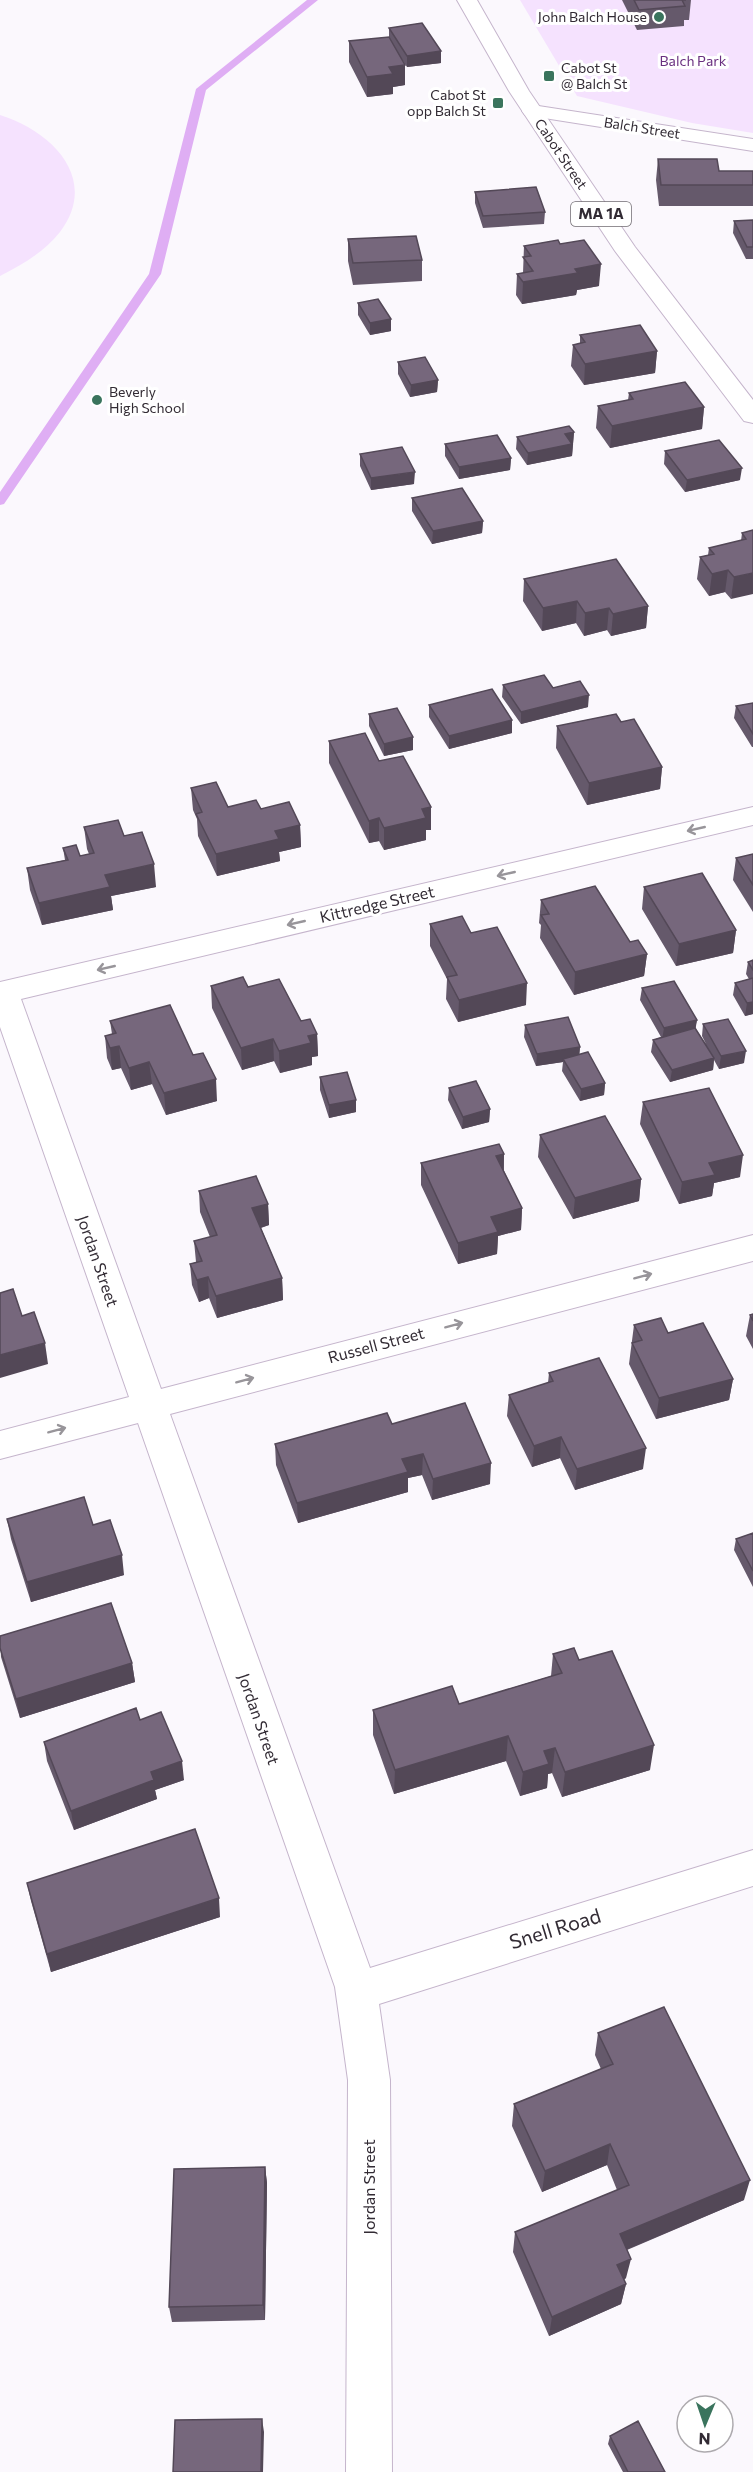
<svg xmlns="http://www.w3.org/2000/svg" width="753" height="2472" viewBox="0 0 753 2472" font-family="Commissioner,sans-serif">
<rect width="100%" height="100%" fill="#fbf8fd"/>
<path fill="#f5e2fe" d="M520 0H753V133L692 123 577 96Z
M0 115C52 131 100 179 60 232 44 252 22 265 0 276Z"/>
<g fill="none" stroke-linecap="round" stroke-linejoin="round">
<path fill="#dfaef4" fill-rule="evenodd" d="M307 0H318L206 90 161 274 4 504 0 505V492L149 274 196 89Z"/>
<defs>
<path id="minor" d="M532 105 753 139V151L525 115 522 111 525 107Z
M753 807V825L21 999 161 1389 753 1235V1261L170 1414 370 1968 753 1850V1886L379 2004 390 2080 392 2472H346L348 2080 335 1987 138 1423 0 1459V1431L129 1397 0 1027V982Z"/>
<path id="highway" d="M457 0H477L529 91 635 247 753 400V423L744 421 615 251 509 91Z"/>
</defs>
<use href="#minor" stroke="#c5b5cc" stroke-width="2"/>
<use href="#highway" stroke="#c5b5cc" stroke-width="2"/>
<use href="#minor" fill="#fff" fill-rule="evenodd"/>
<use href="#highway" fill="#fff" fill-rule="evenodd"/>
</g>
<path fill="#65596b" d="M622 0H691L689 20H684V26L637 30Z
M389 28 441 51V63L407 67 401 58 405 85 393 87V94L367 97 349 62V41L389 37Z
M658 159 719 171H753V206H659L656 180Z
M475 192 545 212 544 224 483 228 475 203Z
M753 220V259H746L733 233 734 221Z
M348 239 422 260V281L353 285 348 261Z
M560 244 599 286 577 290 576 295 522 304 516 295 517 274 523 273 524 246Z
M358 303 391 319V331L370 335 358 315Z
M580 335 657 351 655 373 584 385 571 366 573 345 580 343Z
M398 362 438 380 437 392 410 397 398 374Z
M629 393 704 407 702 429 610 448 596 428 598 406 628 400Z
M574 432 572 456 527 465 516 449 517 437Z
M445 444 511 458 510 470 459 479 445 456Z
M665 451 740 480 685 492 664 464Z
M360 454 414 484 371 490 360 466Z
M412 498 483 521 482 533 432 544 412 511Z
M753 530 731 599 725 592 709 596 697 579 700 557 708 555 709 548 741 541 742 533Z
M524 579 648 606 646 628 611 636 607 630 584 636 576 623 542 631 523 601Z
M503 685 553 688 588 707 521 724 502 697Z
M753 703V747H752L734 718 736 706Z
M429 705 512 720V733L449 749 429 717Z
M369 714 413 737V750L384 756 369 726Z
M621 722 662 767 660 789 587 805 556 748 557 726Z
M329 741 379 761 431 830H426V840L384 850 379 841 369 843 329 763Z
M191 788 228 807 261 809 300 825 301 847 279 852 280 861 217 876 198 836 197 819 193 810Z
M84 827 124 836 156 887 111 896 113 910 42 925 30 890 27 868 65 860 63 848 80 856 89 854 87 849Z
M753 854V912L733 880 736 858Z
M644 887 736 930 733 953 676 966 642 909Z
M541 900 630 942 647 954 644 976 574 995 540 938 541 925 539 923Z
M430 924 471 933 526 1005 458 1022 446 999 447 979 430 946Z
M753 960V1014L745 1016 733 995 735 983 749 979 746 974 748 962Z
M211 986 248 987 301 1021 317 1034 318 1056 312 1057V1065L280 1073 274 1061 242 1070 212 1008Z
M642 988 697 1020 695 1028 706 1044 702 1036 703 1024 744 1063 719 1069 714 1060 713 1070 670 1082 651 1052 653 1040 661 1037 640 1000Z
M110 1021 193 1055 217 1101 166 1115 152 1084 131 1090 121 1068 112 1070 107 1058 105 1036 112 1034Z
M525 1025 580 1047 579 1055 605 1083 604 1095 580 1101 562 1071 563 1062 536 1066 524 1037Z
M320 1077 356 1100V1112L329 1118 320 1090Z
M449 1088 490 1109 489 1122 462 1129 448 1100Z
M643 1102 740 1177 714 1183 712 1196 679 1204 640 1124Z
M540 1135 641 1179 639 1201 573 1219 538 1157Z
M504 1154V1171L522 1208 521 1230 498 1236 497 1254 458 1264 421 1185V1163Z
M199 1191 268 1204 269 1225 261 1228 282 1278 283 1300 217 1318 209 1298 199 1302 192 1285 190 1264 196 1262 194 1241 210 1237 200 1212Z
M753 1314V1349L746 1336 750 1315Z
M634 1325 668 1333 733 1379 729 1400 656 1419 629 1364Z
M549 1373 643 1469 575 1490 560 1458 532 1467 507 1416 509 1395 548 1383Z
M392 1424 490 1484 432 1500 422 1475 408 1478V1492L298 1523 276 1465 275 1444Z
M7 1519 93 1525 124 1575 31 1602 11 1539Z
M753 1533V1587L734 1550 736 1539Z
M0 1636 132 1663 135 1682 20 1718 1 1657Z
M553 1654 579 1660 650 1770 562 1797 552 1773 548 1774 547 1788 520 1796 506 1761 394 1794 373 1735V1710L459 1704 551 1676Z
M140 1720 184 1780 155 1790 157 1799 74 1830 47 1761 44 1742Z
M27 1883 220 1917 51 1972 31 1901Z
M598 2033 744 2200 627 2250 626 2278 624 2280 626 2284 621 2304 549 2336 513 2252 515 2232 617 2190 607 2165 542 2192 512 2126 514 2104 601 2069 595 2055Z
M265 2167 267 2183 265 2320 172 2322 169 2307Z
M610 2436 665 2472H623L608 2444Z"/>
<path fill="#534857" d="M441 51V63L407 67V56Z
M405 65V85L393 87V94L367 97V77L389 67Z
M601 264 599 286 577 290 576 295 522 304 523 282 575 269Z
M391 319V331L370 335V323Z
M657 351 655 373 584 385 585 364Z
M438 380 437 392 410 397 411 385Z
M704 407 702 429 610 448 612 426Z
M574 432 572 456 527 465 528 453 565 434Z
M511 458 510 470 459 479V467Z
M742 468 740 480 685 492 687 480Z
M415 472 414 484 371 490V478Z
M483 521 482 533 432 544 433 531Z
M728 570 725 592 709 596 712 574Z
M753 573V594L731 599 734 577Z
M577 601 576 623 542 631 543 608Z
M648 606 646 628 611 636 613 614Z
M609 608 607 630 584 636 585 613Z
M589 695 588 707 521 724V712Z
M512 720V733L449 749V736Z
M413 737V750L384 756V744Z
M662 767 660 789 587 805 589 783Z
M431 807V830H426V840L384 850V828L422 809Z
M379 818V841L369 843V821Z
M300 825 301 847 279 852 280 861 217 876 216 854 275 831Z
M154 864 156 887 111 896 113 910 42 925 39 903 105 875Z
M736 930 733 953 676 966 679 944Z
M647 954 644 976 574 995 575 972Z
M527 983 526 1005 458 1022 459 1000Z
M753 1002V1014L745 1016 747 1003Z
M697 1020 695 1032 662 1040 664 1028Z
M317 1034 318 1056 312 1057V1065L280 1073 279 1051 308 1036Z
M273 1039 274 1061 242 1070 241 1048Z
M119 1046 121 1068 112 1070 110 1048Z
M580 1047 579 1059H563V1062L536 1066 537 1054Z
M746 1051 744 1063 719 1069 721 1056Z
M714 1058 713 1070 670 1082 672 1070Z
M149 1062 152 1084 131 1090 129 1068Z
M216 1079 217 1101 166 1115 164 1093Z
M605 1083 604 1095 580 1101 581 1089Z
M356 1100V1112L329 1118V1105Z
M490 1109 489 1122 462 1129 463 1117Z
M504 1154 503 1176 496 1156Z
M743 1155 740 1177 714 1183 712 1196 679 1204 682 1182 709 1163Z
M641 1179 639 1201 573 1219 575 1198Z
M268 1204 269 1225 253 1230 252 1208Z
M522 1208 521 1230 498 1236 497 1254 458 1264V1243L491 1217Z
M208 1277 209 1298 199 1302 197 1280Z
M282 1278 283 1300 217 1318 216 1296Z
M45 1343 48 1364 0 1378V1355Z
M733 1379 729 1400 656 1419 659 1398Z
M561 1437 560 1458 532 1467 534 1446Z
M646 1448 643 1469 575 1490 577 1469Z
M423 1454 422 1475 408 1478V1492L298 1523 297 1503 402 1459Z
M491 1463 490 1484 432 1500 433 1479Z
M122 1555 124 1575 31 1602 27 1582Z
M132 1663 135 1682 20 1718 16 1699Z
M508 1736 506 1761 394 1794 395 1770Z
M654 1745 650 1770 562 1797 565 1772Z
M555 1748 552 1773 548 1774 547 1788 520 1796 523 1772 544 1751Z
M182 1761 184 1780 155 1790 157 1799 74 1830 71 1811 151 1772Z
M219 1898 220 1917 51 1972 47 1954Z
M610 2144 607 2165 542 2192 545 2171Z
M265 2167 267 2183 265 2320 263 2305Z
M750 2180 744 2200 616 2254 620 2234Z
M631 2259 626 2278 613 2284 617 2265Z
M626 2284 621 2304 549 2336 552 2317Z
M262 2419 264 2432 263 2472H261Z"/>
<path fill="#76677c" stroke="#534857" stroke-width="1.5" d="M634 0H686H682L685 6 639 10Z
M422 23 441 51 407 56 389 28Z
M389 37 405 65 389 67 393 74 367 77 349 41Z
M658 159H717L719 171H753V185H661Z
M536 187 545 212 483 216 475 192Z
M753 220V247H747L734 221Z
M416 236 422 260 353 263 348 239Z
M558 240 560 244 584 240 601 264 575 269 578 273 523 282 517 274 533 271 523 257 531 256 524 246Z
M378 299 391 319 370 323 358 303Z
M640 325 657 351 585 364 573 345 585 342 580 335Z
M425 357 438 380 411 385 398 362Z
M685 382 704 407 612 426 598 406 633 399 629 393Z
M569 426 574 432 565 434 572 444 528 453 517 437Z
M497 435 511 458 459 467 445 444Z
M719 440 742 468 687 480 665 451Z
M402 447 415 472 371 478 360 454Z
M462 488 483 521 433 531 412 498Z
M753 530V573L734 577 728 570 712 574 700 557 714 554 709 548 746 539 742 533Z
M616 559 648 606 613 614 609 608 585 613 577 601 543 608 524 579Z
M544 675 553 688 580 681 589 695 521 712 503 685Z
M492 689 512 720 449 736 429 705Z
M753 703V734L736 706Z
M397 708 413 737 384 744 369 714Z
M616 714 621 722 634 719 662 767 589 783 557 726Z
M365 733 379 761 403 756 431 807 422 809 426 818 384 828 379 818 369 821 329 741Z
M216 782 228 807 256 800 261 809 289 802 300 825 275 831 279 839 216 854 196 814 202 812 191 788Z
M118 820 124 836 142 832 154 864 105 875 110 887 39 903 27 868 68 860 63 848 76 845 80 856 94 853 84 827Z
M753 854V885L736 858Z
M702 873 736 930 679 944 644 887Z
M595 886 630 942 638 940 647 954 575 972 541 915 549 914 541 900Z
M462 916 471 933 497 927 527 983 459 1000 447 977 457 975 430 924Z
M753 960V970L748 962Z
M243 977 248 987 279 979 301 1021 310 1019 317 1034 308 1036 311 1043 279 1051 273 1039 241 1048 211 986Z
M753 978V1002L747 1003 735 983Z
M674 981 697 1020 664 1028 642 988Z
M170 1005 193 1055 203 1053 216 1079 164 1093 149 1062 129 1068 119 1046 110 1048 105 1036 116 1033 110 1021Z
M568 1017 580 1047 537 1054 525 1025Z
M728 1019 746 1051 721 1056 703 1024Z
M695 1028 714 1058 672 1070 653 1040Z
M588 1052 605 1083 581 1089 563 1059Z
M347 1072 356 1100 329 1105 320 1077Z
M476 1081 490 1109 463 1117 449 1088Z
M709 1088 743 1155 709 1163 715 1175 682 1182 643 1102Z
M605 1116 641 1179 575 1198 540 1135Z
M499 1144 504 1154 496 1156 522 1208 491 1217 498 1232 458 1243 421 1163Z
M256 1176 268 1204 252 1208 282 1278 216 1296 208 1277 197 1280 190 1264 202 1261 194 1241 217 1235 199 1191Z
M13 1289 22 1316 34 1312 45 1343 0 1355V1293Z
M753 1314V1321L750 1315Z
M661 1318 668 1333 703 1323 733 1379 659 1398 632 1343 642 1340 634 1325Z
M599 1358 646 1448 577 1469 561 1437 534 1446 509 1395 553 1381 549 1373Z
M465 1403 491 1463 433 1479 423 1454 402 1459 408 1472 297 1503 275 1444 387 1413 392 1424Z
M84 1497 93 1525 110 1520 122 1555 27 1582 7 1519Z
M753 1533V1571L736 1539Z
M111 1603 132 1663 16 1699 0 1648V1636Z
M574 1648 579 1660 612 1651 654 1745 565 1772 555 1748 544 1751 549 1764 523 1772 508 1736 395 1770 373 1710 452 1686 459 1704 562 1673 553 1654Z
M136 1708 140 1720 161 1712 182 1761 151 1772 154 1780 71 1811 44 1742Z
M195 1829 219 1898 47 1954 27 1883Z
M664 2007 750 2180 620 2234 631 2259 617 2265 626 2284 552 2317 515 2232 629 2185 610 2144 545 2171 514 2104 613 2064 598 2033Z
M265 2167 263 2305 169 2307 174 2169Z
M262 2419 261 2472H173L175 2420Z
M638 2421 665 2472H628L610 2436Z"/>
<defs><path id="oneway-shaft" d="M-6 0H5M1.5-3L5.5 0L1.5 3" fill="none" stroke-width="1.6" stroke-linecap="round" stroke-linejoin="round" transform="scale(1.5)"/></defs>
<g stroke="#98959a">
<use href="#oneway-shaft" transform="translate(696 829) rotate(167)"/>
<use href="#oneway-shaft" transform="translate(506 874) rotate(167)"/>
<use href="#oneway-shaft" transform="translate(296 923) rotate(167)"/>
<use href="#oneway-shaft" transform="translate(106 968) rotate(167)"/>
<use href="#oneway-shaft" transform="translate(643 1276) rotate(-15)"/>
<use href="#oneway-shaft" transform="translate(454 1325) rotate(-15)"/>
<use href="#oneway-shaft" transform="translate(245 1380) rotate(-15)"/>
<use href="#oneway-shaft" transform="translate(57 1430) rotate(-15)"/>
</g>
<g fill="#3a745d" stroke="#fff" stroke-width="2">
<circle cx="659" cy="17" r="6"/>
<rect x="543" y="70" width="12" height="12" rx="3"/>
<rect x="492" y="97" width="12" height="12" rx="3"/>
<circle cx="97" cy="400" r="6"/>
</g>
<g text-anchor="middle" stroke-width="6" stroke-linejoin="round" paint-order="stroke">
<g font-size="14" fill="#322b34" stroke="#fff" text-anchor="end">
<text x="647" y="22">John Balch House</text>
<text x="561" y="73" text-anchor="start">Cabot St<tspan x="561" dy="16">@ Balch St</tspan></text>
<text x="486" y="100">Cabot St<tspan x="486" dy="16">opp Balch St</tspan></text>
<text x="109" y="397" text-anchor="start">Beverly<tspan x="109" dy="16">High School</tspan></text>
</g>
<g font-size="14" fill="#6a3080" stroke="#fff">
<text x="693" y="66">Balch Park</text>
</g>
<g font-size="14" fill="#322b34" stroke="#fff">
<text transform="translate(642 128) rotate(9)" y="5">Balch Street</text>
<text transform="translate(561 154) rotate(56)" y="5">Cabot Street</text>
</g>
<rect fill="#fff" stroke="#706b71" stroke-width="1.5" x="571" y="202" width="60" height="24" rx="4.5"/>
<g font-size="15" font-weight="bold" fill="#322b34">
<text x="601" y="219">MA 1A</text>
</g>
<g font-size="16" fill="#322b34" stroke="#fff">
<text transform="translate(377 904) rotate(-13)" y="6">Kittredge Street</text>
<text transform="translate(98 1261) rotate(71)" y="6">Jordan Street</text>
<text transform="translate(376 1345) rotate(-15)" y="6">Russell Street</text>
<text transform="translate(259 1719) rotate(71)" y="6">Jordan Street</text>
<text transform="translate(369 2187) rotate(-90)" y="6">Jordan Street</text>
</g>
<g font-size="20" fill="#322b34" stroke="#fff">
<text transform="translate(555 1929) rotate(-17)" y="7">Snell Road</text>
</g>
</g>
<g transform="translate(705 2424) rotate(182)"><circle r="28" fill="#ffffff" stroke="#adaaae" stroke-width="1.5"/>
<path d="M0-4.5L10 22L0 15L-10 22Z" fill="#3a745d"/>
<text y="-9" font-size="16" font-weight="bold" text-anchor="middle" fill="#322b34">N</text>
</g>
</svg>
